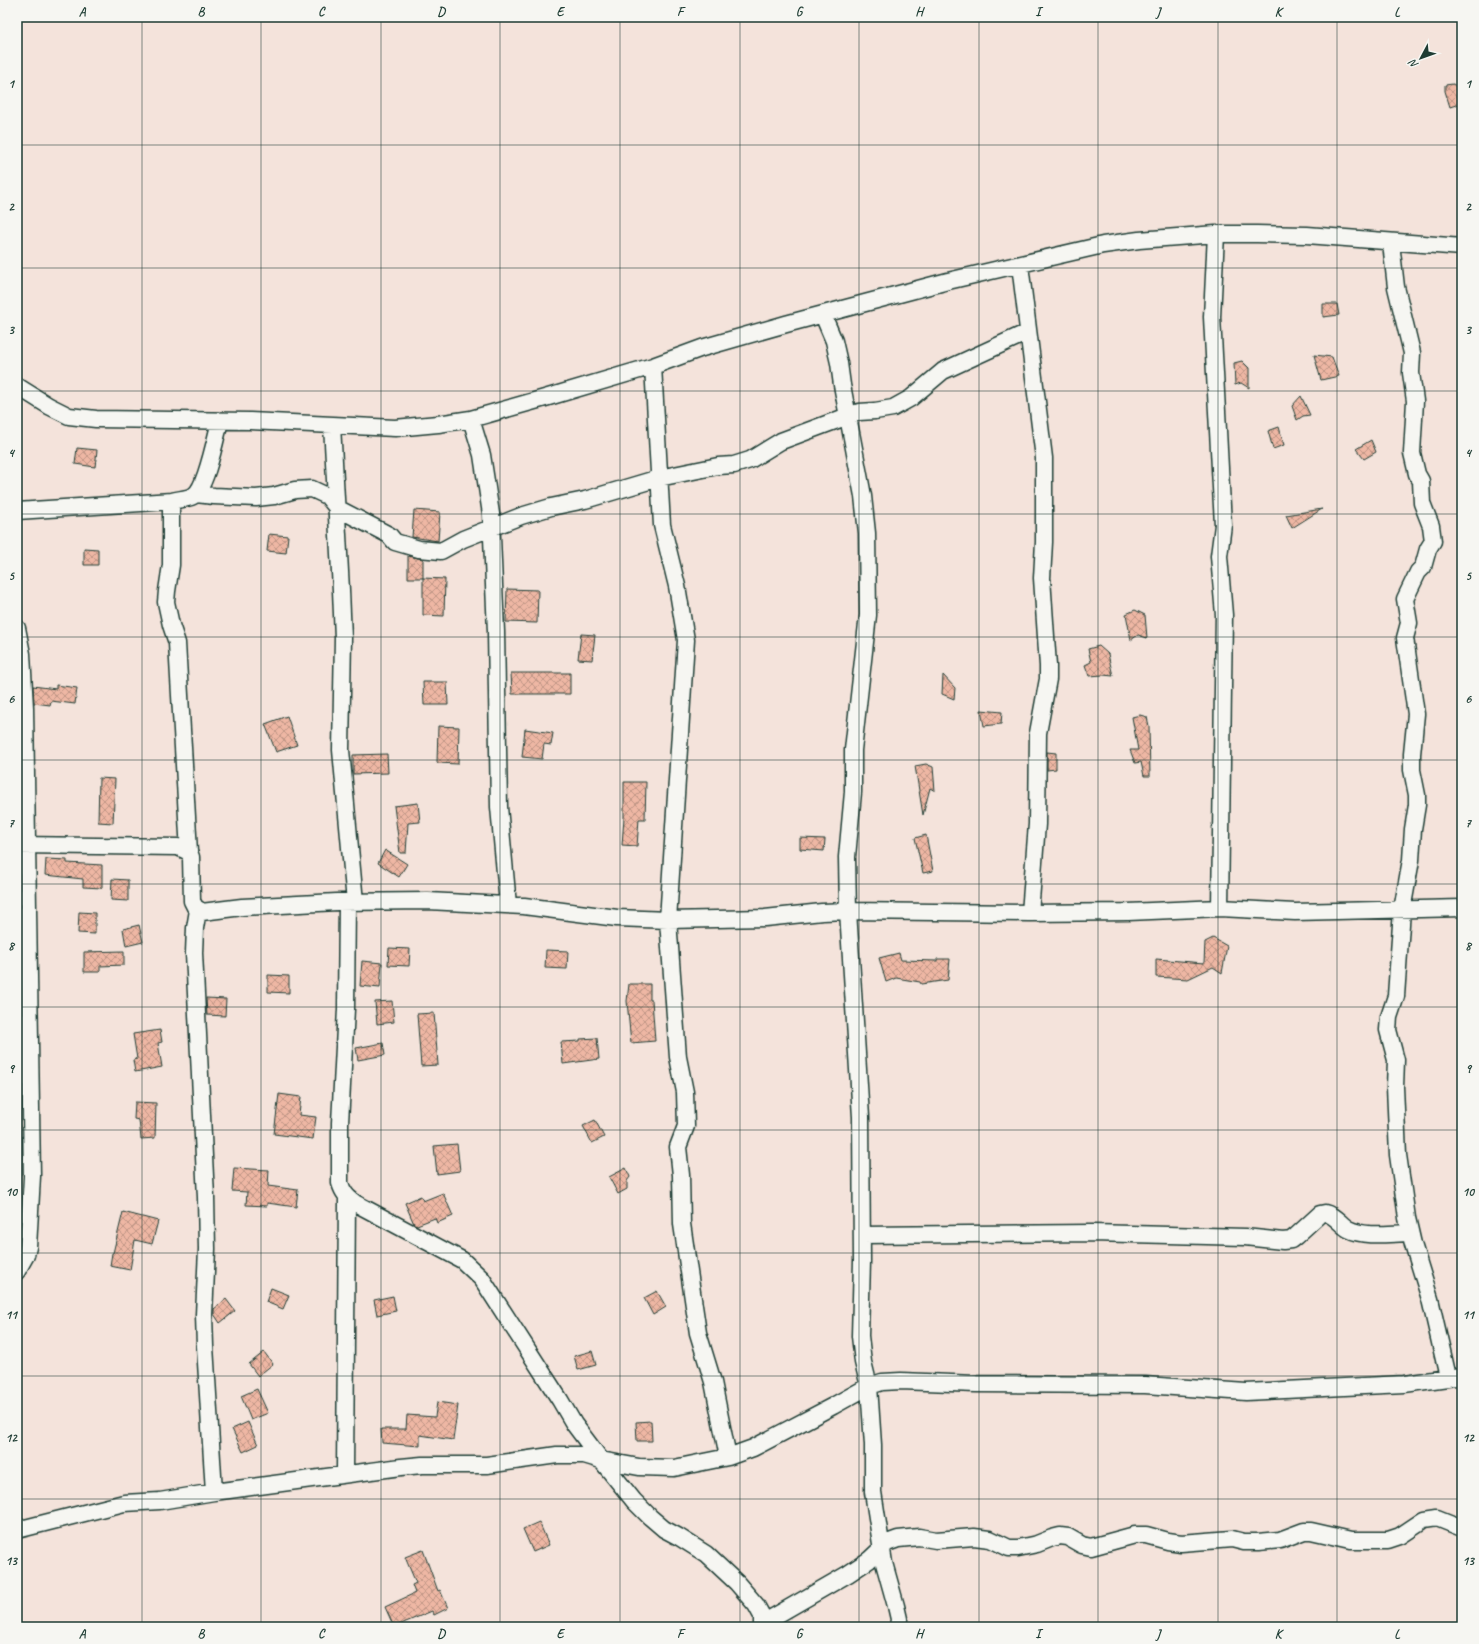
<svg xmlns="http://www.w3.org/2000/svg" width="1479" height="1644" viewBox="0 0 1479 1644" font-family="Caveat,sans-serif">
<defs>
<pattern id="building-cross-hatch" width="8" height="8" patternUnits="userSpaceOnUse"><rect width="8" height="8" fill="#eeb7a4"/><path d="M0 0l8 8M0 8l8-8" fill="none" stroke="#c09686"/></pattern>
</defs>
<rect width="100%" height="100%" fill="#f4e3db"/>
<filter id="ink" filterUnits="userSpaceOnUse"><feTurbulence type="fractalNoise" baseFrequency=".025" numOctaves="2"/><feDisplacementMap in="SourceGraphic" scale="8" xChannelSelector="R" yChannelSelector="G"/><feConvolveMatrix kernelMatrix="1 2 1 2 8 2 1 2 1" color-interpolation-filters="sRGB"/></filter>
<g filter="url(#ink)">
<path fill="url(#building-cross-hatch)" stroke="#1f3d34" d="M1453 84 1458 87 1462 103 1450 107 1445 91V85Z
M1323 304H1337L1339 315 1323 317Z
M1314 355 1332 357 1339 376 1321 380Z
M1242 361 1249 368V388L1241 383 1235 385 1234 363Z
M1301 396 1310 415 1303 416 1297 420 1292 406Z
M1279 427 1284 445 1273 449 1268 431Z
M1371 440 1376 452 1364 459 1356 449Z
M77 448 97 450 95 467 75 464Z
M1322 509 1292 528 1286 515Z
M414 510 440 512 438 541 412 537Z
M269 534 288 536 286 553 267 551Z
M84 548 98 549V565H84Z
M408 556 423 559V578H408Z
M423 578 445 579 444 616 423 615Z
M507 589 538 590 537 623 506 622Z
M1135 610 1145 615 1147 638 1138 635 1131 640 1126 614Z
M581 634 595 635 592 660 578 659Z
M1099 646 1108 654 1113 676 1103 675 1089 676 1085 665 1091 662 1088 649Z
M511 673H570V694H512Z
M943 675 955 688 954 699 942 694Z
M423 682H447L448 705H424Z
M56 685 77 688 75 704 51 701 50 705 34 703 33 686 56 689Z
M981 710 1002 712 1001 724 984 726Z
M1140 715 1147 717 1149 726 1150 776H1144L1141 762 1135 763 1130 750H1138L1132 717Z
M287 716 297 745 276 752 265 724Z
M438 726 459 727 458 764 437 763Z
M525 729 553 733 551 745 544 744 542 759 522 757Z
M1047 752 1056 753V769L1047 770Z
M387 754 388 773 353 774V755Z
M926 764 933 767 935 791 930 788 923 815 915 766Z
M99 778 115 779 113 823 98 822Z
M624 782H646L645 819H639L637 846 622 845 624 818Z
M418 803 420 822 408 823 406 853H400L394 806Z
M926 835 933 871 923 873 915 838Z
M800 838 825 839 824 851 800 849Z
M385 850 407 864 399 877 378 863Z
M46 859 67 860V863L102 865V888L83 887V879L45 875Z
M112 879 128 880V901L111 900Z
M79 912 95 913V934L78 933Z
M139 925 143 942 126 946 123 929Z
M1213 938 1227 946 1222 973 1213 967 1188 979 1156 977V959L1204 963 1205 942Z
M389 948 410 949 409 966 388 965Z
M546 950 568 951 567 969 545 968Z
M124 951V965L100 966V972H84V952Z
M899 953 901 960 937 961V959H950L948 980 921 984 920 982 896 978 886 982 879 958Z
M362 961 382 963 380 988 360 986Z
M268 975 289 976V993L268 992Z
M629 984H650V1000H652L655 1041 631 1043 627 1001Z
M206 998 226 999 225 1016 207 1015Z
M392 1001 394 1022 377 1024 375 1002Z
M434 1013 438 1065 421 1066 417 1014Z
M160 1030 162 1042 158 1043 162 1067 135 1072 133 1060 137 1059 133 1034Z
M597 1038 599 1059 563 1064 561 1042 580 1041V1039Z
M383 1043 385 1055 358 1060 356 1048Z
M279 1094 301 1097 299 1115 316 1117 313 1139 274 1134Z
M135 1102 156 1103 155 1138 141 1139 139 1120 134 1119Z
M595 1120 604 1137 592 1143 583 1126Z
M457 1144 460 1171 437 1174 434 1146Z
M234 1168 269 1170 268 1186 298 1190 296 1207 267 1203V1206L246 1205 247 1192 232 1191Z
M626 1168 630 1177 627 1181V1189L618 1194 609 1177Z
M443 1193 453 1216 437 1223 435 1218 417 1225 414 1224 405 1203 421 1196 423 1201Z
M123 1212 158 1221 152 1244 135 1240 130 1270 110 1266 112 1253H113Z
M271 1288 289 1295 283 1309 266 1302Z
M657 1291 666 1307 653 1315 644 1298Z
M393 1296 396 1311 377 1315 374 1300Z
M226 1299 235 1311 220 1323 214 1314V1309Z
M592 1351 596 1365 578 1370 574 1356Z
M264 1352 273 1364 258 1376 249 1364Z
M257 1389 268 1413 251 1420 241 1396Z
M437 1402 458 1405 453 1440 420 1435V1446L382 1443 381 1429H406L407 1415 435 1417Z
M651 1421 652 1441H637L636 1422Z
M248 1422 258 1445 243 1452 232 1429Z
M539 1522 549 1545 533 1552 523 1529Z
M423 1550 438 1591 440 1590 448 1608 434 1615 432 1611 394 1627 385 1607 415 1593 412 1585 416 1583 405 1557Z"/>
<g fill="none" stroke-linecap="round" stroke-linejoin="round">
<defs>
<path id="minor" d="M1216 234 1212 317 1223 525 1219 556 1224 615 1220 908
M1391 243 1396 287 1412 353 1411 373 1415 401 1412 453 1417 474 1421 481 1422 503 1431 526 1433 541 1428 549 1423 567 1418 572 1405 599 1409 623 1405 638 1416 714 1412 754V770L1417 795V805L1413 829 1411 860 1402 910 1396 996 1389 1017 1388 1030 1396 1060 1395 1087 1398 1155 1407 1218 1413 1244 1430 1299 1448 1377
M1020 265 1044 458V542L1042 578 1048 666V679L1038 733 1037 824 1030 913
M823 315 834 341 839 363 842 385 863 496 867 533 868 615 853 750V792L847 857 848 911 861 1117 862 1261 860 1336 863 1362 869 1386 873 1445V1492L884 1563 896 1606 899 1619 898 1627
M653 366 662 525 677 586 686 640 668 920 678 1057 685 1092 686 1126 678 1147 681 1175 682 1224 698 1333 713 1382 728 1457
M17 386 49 406 69 416 96 419 250 421 395 428 438 424 471 419 545 398 653 366 702 348 786 324 948 281 1103 245 1139 240 1216 234H1257L1307 235 1462 247
M471 419 482 455 491 514 496 632 499 807 508 905
M332 425 341 590 343 638 341 750 355 902
M196 494 214 496 256 498 274 496 295 490 312 489 327 496 337 508 389 535 395 542 419 549 441 551 463 539 521 516 551 507 585 500 659 478 718 466 734 465 750 460 781 441 848 416 859 412 875 411 893 408 911 398 943 371 1028 332
M17 511 172 501
M17 628 22 654 25 708 32 1176 28 1247 26 1255 17 1271
M17 845 178 847 189 852 191 857 192 901 195 907 202 912 242 907 337 902 428 901 524 906 617 918 668 920 765 918 822 912 848 911 1030 913 1128 912 1220 908 1295 912 1462 908
M189 852 177 643 171 625 166 602 167 591 171 565V506L172 501C179 499 187 499 193 496 206 489 216 436 220 421
M347 902 346 1009 340 1123V1183C343 1193 347 1197 355 1203L462 1260 482 1279 560 1400 574 1424 601 1460 639 1467 674 1468 728 1457 753 1448 833 1406 869 1386 882 1382 901 1381 976 1384 1145 1385 1246 1392 1404 1384 1462 1376
M198 910 195 928 194 953 206 1197 207 1249 204 1315 205 1346 214 1492
M862 1235 1092 1233 1245 1237 1283 1241 1291 1240 1296 1236 1320 1214 1325 1213C1335 1215 1340 1224 1348 1229 1366 1238 1391 1233 1410 1233
M345 1474 347 1197
M17 1530 124 1503 160 1501 214 1492 401 1467 422 1465H487L557 1455H584L601 1460 634 1501 650 1517 664 1529 679 1537 706 1554 737 1583 756 1605 762 1616V1627
M763 1623 848 1574 869 1560 887 1543 898 1539 919 1537 936 1540 974 1537 990 1539 1009 1548H1018L1037 1544 1052 1538 1060 1536 1068 1537 1082 1545 1091 1547 1135 1535H1146L1168 1541 1181 1543 1232 1539 1244 1542H1258L1280 1540 1304 1531H1311L1351 1540H1388L1400 1536 1424 1520 1437 1518 1462 1528"/>
</defs>
<use href="#minor" stroke="#1f3d34" stroke-width="19"/>
<use href="#minor" stroke="#f6f6f2" stroke-width="16"/>
</g>
</g>
<path fill="none" stroke="#1f3d34" stroke-width="1" stroke-opacity="0.55" d="M142 17V1627M261 17V1627M381 17V1627M500 17V1627M620 17V1627M740 17V1627M859 17V1627M979 17V1627M1098 17V1627M1218 17V1627M1337 17V1627M17 145H1462M17 268H1462M17 391H1462M17 514H1462M17 637H1462M17 760H1462M17 884H1462M17 1007H1462M17 1130H1462M17 1253H1462M17 1376H1462M17 1499H1462"/>
<rect width="1479" height="1644" fill="none" stroke="#f6f6f2" stroke-width="44"/>
<g transform="translate(1421 58) rotate(229)" stroke="#f6f6f2" stroke-width="3" paint-order="stroke">
<path d="M0-3L7 15L0 10L-7 15Z" fill="#1f3d34"/>
<text y="-6" font-size="11" font-weight="bold" text-anchor="middle" fill="#1f3d34">N</text>
</g>
<rect x="22" y="22" width="1435" height="1600" fill="none" stroke="#1f3d34" stroke-width="1.5"/>
<g font-size="13" text-anchor="middle" font-weight="bold" fill="#1f3d34">
<text x="82" y="16">A</text>
<text x="201" y="16">B</text>
<text x="321" y="16">C</text>
<text x="441" y="16">D</text>
<text x="560" y="16">E</text>
<text x="680" y="16">F</text>
<text x="799" y="16">G</text>
<text x="919" y="16">H</text>
<text x="1038" y="16">I</text>
<text x="1158" y="16">J</text>
<text x="1278" y="16">K</text>
<text x="1397" y="16">L</text>
<text x="11" y="88">1</text>
<text x="1468" y="88">1</text>
<text x="11" y="211">2</text>
<text x="1468" y="211">2</text>
<text x="11" y="334">3</text>
<text x="1468" y="334">3</text>
<text x="11" y="457">4</text>
<text x="1468" y="457">4</text>
<text x="11" y="580">5</text>
<text x="1468" y="580">5</text>
<text x="11" y="703">6</text>
<text x="1468" y="703">6</text>
<text x="11" y="827">7</text>
<text x="1468" y="827">7</text>
<text x="11" y="950">8</text>
<text x="1468" y="950">8</text>
<text x="11" y="1073">9</text>
<text x="1468" y="1073">9</text>
<text x="11" y="1196">10</text>
<text x="1468" y="1196">10</text>
<text x="11" y="1319">11</text>
<text x="1468" y="1319">11</text>
<text x="11" y="1442">12</text>
<text x="1468" y="1442">12</text>
<text x="11" y="1565">13</text>
<text x="1468" y="1565">13</text>
<text x="82" y="1638">A</text>
<text x="201" y="1638">B</text>
<text x="321" y="1638">C</text>
<text x="441" y="1638">D</text>
<text x="560" y="1638">E</text>
<text x="680" y="1638">F</text>
<text x="799" y="1638">G</text>
<text x="919" y="1638">H</text>
<text x="1038" y="1638">I</text>
<text x="1158" y="1638">J</text>
<text x="1278" y="1638">K</text>
<text x="1397" y="1638">L</text>
</g>
</svg>
